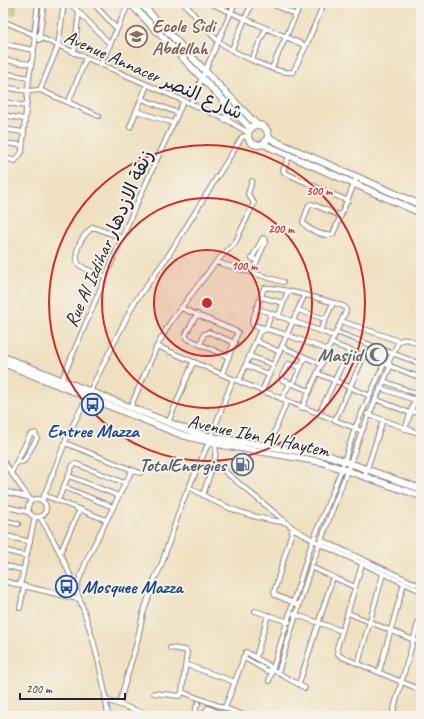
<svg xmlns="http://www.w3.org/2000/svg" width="424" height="719" viewBox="0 0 424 719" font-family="Caveat,'Playpen Sans Arabic',sans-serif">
<rect width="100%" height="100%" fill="#f7f3e8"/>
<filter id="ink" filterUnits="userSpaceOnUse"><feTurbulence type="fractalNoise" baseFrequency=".025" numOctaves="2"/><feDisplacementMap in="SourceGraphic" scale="8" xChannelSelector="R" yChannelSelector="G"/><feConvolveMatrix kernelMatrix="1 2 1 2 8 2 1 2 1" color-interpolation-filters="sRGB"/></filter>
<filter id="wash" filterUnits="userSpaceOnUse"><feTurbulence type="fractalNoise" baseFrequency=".012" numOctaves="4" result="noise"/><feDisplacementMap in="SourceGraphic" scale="16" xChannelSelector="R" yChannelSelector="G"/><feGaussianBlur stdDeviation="0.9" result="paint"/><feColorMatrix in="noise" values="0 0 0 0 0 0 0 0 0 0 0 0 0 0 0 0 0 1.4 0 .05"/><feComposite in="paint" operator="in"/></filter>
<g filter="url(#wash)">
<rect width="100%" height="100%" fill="#efe0c0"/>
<path fill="#becb6d" stroke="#707654" d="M3 3 16 4 15 14 3 13Z"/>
</g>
<g filter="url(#ink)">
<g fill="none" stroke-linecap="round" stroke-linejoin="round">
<defs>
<path id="street" d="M70 3 110 44
M93 3 117 29
M184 3C195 15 205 29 217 40 230 51 278 75 293 72L306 46 324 3
M210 3 306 46
M270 3 296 15
M3 21 225 119 249 133
M39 40 44 3
M4 44 34 50
M232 49 252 3
M74 53 79 12
M3 54 5 22
M252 59 266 28
M3 60 31 64
M101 64 129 3
M272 68 301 3
M3 73 29 78
M3 87 28 91 40 90 99 116
M40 90 58 46 64 3
M142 99 178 113
M69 101 86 58
M3 102 26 106
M191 103 235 3
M136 111 173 123
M3 115 24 119
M130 127 147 85
M3 129 23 132
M3 143 22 145
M290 155 283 170 285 173 348 201
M3 157 15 161 22 152 29 78 35 43 34 36 38 3
M341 216 312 204 309 205 303 222C306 229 326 238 333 234L357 177
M216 262 283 282
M252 273 266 240 263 238 252 258 257 261
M106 277 86 269 79 265C72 251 82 236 93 227L122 238
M261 297 283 303
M181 308 238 332 222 374
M256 308 334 336
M298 310 325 319
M197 314 186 334V338L229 357
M278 317 288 291
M320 331 333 303
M336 332 421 364
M256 341 280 352
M399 341 406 339 421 344
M331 343 421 378
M200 345 204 334 209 332 235 343
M157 346 233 379
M282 347 321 364
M250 356 274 365
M246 365 269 375
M301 367 288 364 282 376V380L310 391
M317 373 370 396
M239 381 259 333 266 329 271 314
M384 381 417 394
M61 382 132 214 184 100
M293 384 305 357
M380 388 415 400
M262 391 304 296
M282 399 290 383
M375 399 410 413
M130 408 157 346 171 321 216 262 235 243 254 203 248 194 252 181
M302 408C316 375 331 343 346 311L345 307C338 303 271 285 264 288L252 322 253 325 287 335 328 350
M411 411 421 414
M319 414 349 350
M367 414 421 434
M335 420 364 356
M168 423 193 363
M405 429 421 382
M65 443 140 473
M216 444 215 460 217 465 293 528 320 544 421 591
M269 446 287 401
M3 461 31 501
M215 462 213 465 203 495C228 510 259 519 287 523
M12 471 30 435 35 433 37 438 24 461 16 463
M365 475 383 420
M69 476 119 496
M64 487 113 507
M189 487 203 495
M3 491 27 497
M44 495 106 520
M28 508a9 9 0 1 1 18 0a9 9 0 1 1-18 0Z
M58 500 73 465 76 464 125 483
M42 501 68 435 134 303 168 256 242 137 248 136
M3 506 28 512
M40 517C75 573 101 650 108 716
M3 520 18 524
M293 528 274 592 275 595 299 605
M3 535 30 542
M321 540 416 584
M3 550 26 556
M60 553 80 509
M362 564 337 648 338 654 342 657 421 690
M3 565 23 570
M311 567 355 587
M3 581 78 599
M20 586 35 517
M75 590 88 557 132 470
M20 608 24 587
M255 611 289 622
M348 613 421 643
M294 614 342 631
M243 657 267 671 273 670
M256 657 268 615
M358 664 383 574
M187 665 235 682
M379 672 404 583
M278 673 311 567 362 431 390 367 389 361
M269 681 309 551 342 468 355 428 384 364 389 361 399 341 341 321
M299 684 333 577
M182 692 246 716
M154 693 180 696 182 692 187 652 185 650 170 648
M106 700 152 716
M119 704 137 642 143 614 155 578 161 566 182 503 209 442 233 379 362 431
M225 708 246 652 268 665 273 670 305 688
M393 712 421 613
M193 716 198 703
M203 716 208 708 227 716"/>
<path id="secondary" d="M130 3 251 129
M140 3 257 125
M225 119 232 111
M248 135a10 10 0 1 1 20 0a10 10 0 1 1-20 0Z
M268 137 279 143 421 205
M263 144 421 213
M3 357 185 429 211 437 330 456 421 489
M3 363 182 435 223 445 322 462 421 496"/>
</defs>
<use href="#street" stroke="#88817e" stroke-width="6"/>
<use href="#secondary" stroke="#88817e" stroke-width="8"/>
<use href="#street" stroke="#fff" stroke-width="4"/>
<use href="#secondary" stroke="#fff" stroke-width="6"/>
</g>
</g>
<circle cx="207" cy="303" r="53" fill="#d62828" fill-opacity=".12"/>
<g fill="none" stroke="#d62828" stroke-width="2">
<circle cx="207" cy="303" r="53"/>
<circle cx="207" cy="303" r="105"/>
<circle cx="207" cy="303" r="158"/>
</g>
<defs>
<symbol id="school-ring" viewBox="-11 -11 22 22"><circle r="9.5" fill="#f7f3e8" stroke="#8d6e63" stroke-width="1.5"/><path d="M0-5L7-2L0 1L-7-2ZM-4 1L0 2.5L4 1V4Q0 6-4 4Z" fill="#8d6e63"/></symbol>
<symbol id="mosque-ring" viewBox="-11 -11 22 22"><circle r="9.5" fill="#f7f3e8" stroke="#6b7280" stroke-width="1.5"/><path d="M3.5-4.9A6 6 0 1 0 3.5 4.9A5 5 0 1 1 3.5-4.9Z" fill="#6b7280"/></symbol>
<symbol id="bus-ring" viewBox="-11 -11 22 22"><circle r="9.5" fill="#f7f3e8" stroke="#1a4fb4" stroke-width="1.5"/><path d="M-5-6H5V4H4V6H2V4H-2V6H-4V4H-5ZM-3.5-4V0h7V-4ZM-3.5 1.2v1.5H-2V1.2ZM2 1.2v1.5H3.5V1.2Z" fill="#1a4fb4"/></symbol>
<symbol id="fuel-ring" viewBox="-11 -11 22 22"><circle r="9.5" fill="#f7f3e8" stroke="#5c6f8a" stroke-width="1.5"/><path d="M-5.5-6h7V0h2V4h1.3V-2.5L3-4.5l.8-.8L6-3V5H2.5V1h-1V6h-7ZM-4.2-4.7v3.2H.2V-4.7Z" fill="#5c6f8a"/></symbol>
</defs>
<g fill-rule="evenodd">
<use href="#school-ring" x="124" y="24" width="25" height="25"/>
<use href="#mosque-ring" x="364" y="342" width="25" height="25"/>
<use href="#bus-ring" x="80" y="392" width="25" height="25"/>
<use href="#fuel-ring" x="230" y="452" width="25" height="25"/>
<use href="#bus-ring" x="54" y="574" width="25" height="25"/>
</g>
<g text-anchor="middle" stroke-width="4" stroke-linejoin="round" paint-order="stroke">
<g font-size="19" font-weight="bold" fill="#785e54" stroke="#f7f3e8" text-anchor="start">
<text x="152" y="32">Ecole Sidi<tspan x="152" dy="22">Abdellah</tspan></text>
</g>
<g font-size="19" fill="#22223b" stroke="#f7f3e8">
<text transform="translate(154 74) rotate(24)" y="7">Avenue Annacer شارع النصر</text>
<text transform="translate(108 238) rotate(-66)" y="7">Rue Al Izdihar زنقة الازدهار</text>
<text transform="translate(259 435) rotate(12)" y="7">Avenue Ibn Al Haytem</text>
</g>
<g font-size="19" font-weight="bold" fill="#5b616d" stroke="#f7f3e8" text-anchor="end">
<text x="362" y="361">Masjid</text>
</g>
<g font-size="19" font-weight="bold" fill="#164399" stroke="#f7f3e8">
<text x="93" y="437">Entree Mazza</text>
<text x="82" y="593" text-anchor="start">Mosquee Mazza</text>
</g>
<g font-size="19" font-weight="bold" fill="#4e5e75" stroke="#f7f3e8" text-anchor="end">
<text x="226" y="471">TotalEnergies</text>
</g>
</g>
<circle cx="207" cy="303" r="6" fill="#d62828" stroke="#f7f3e8" stroke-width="2"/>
<g font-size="12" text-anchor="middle" font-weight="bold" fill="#d62828" stroke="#f7f3e8" stroke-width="4" stroke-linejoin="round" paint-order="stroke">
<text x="319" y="195">300 m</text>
<text x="281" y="233">200 m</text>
<text x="244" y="270">100 m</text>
</g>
<rect width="424" height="719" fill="none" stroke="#f7f3e8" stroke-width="16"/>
<path d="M20 693v6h105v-6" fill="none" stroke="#22223b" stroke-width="2"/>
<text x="26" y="693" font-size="12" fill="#22223b" stroke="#f7f3e8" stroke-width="3" paint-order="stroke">200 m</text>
</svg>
